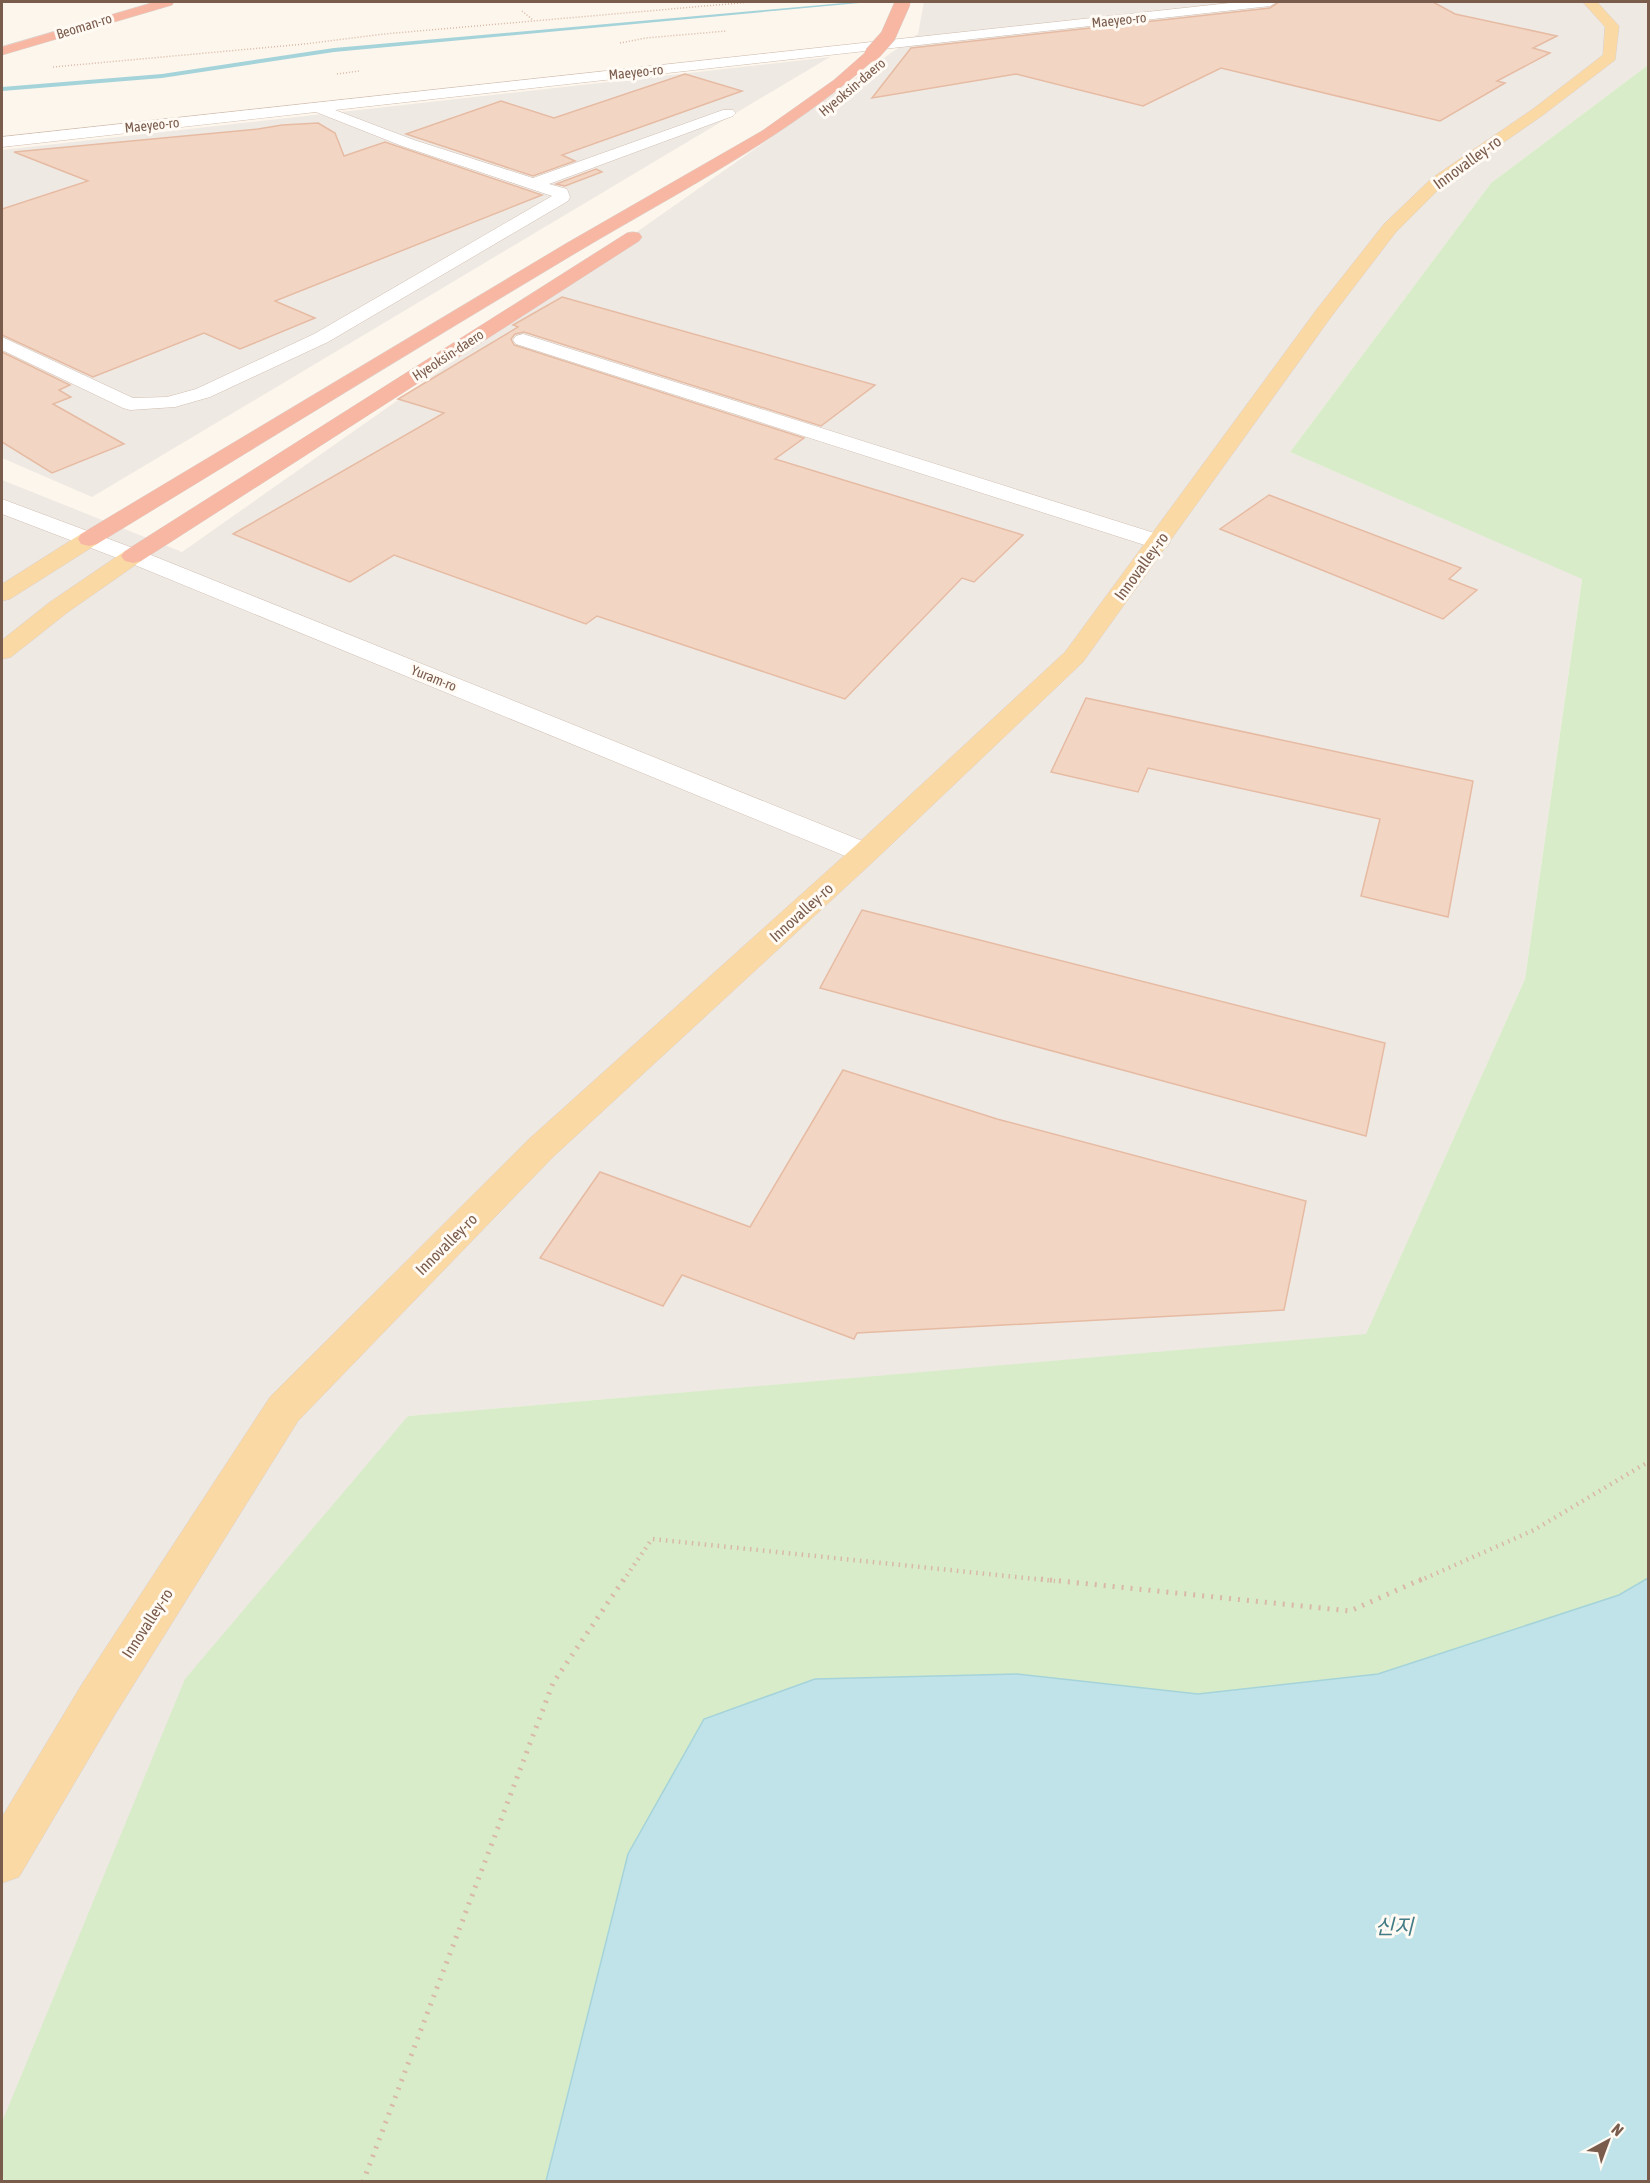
<svg xmlns="http://www.w3.org/2000/svg" width="1650" height="2183" viewBox="0 0 1650 2183" font-family="'Asap Condensed','Noto Sans KR',sans-serif">
<rect width="100%" height="100%" fill="#fdf6ec"/>
<path fill="#efe9e4" d="M924 2H1648V65L1491 183 1290 452 1582 578 1525 979 1366 1335 408 1416 2 2178V480L182 552 918 34Z
M830 57 92 497 2 458V150Z"/>
<path fill="#d8ecc9" d="M1648 65V2181L2 2182V2122L185 1679 408 1416 1366 1334 1525 979 1582 579 1290 452 1491 183Z"/>
<path fill="#bfe3e8" stroke="#a5d3da" stroke-width="1.5" d="M1648 1578V2181H546L628 1854 704 1719 815 1679 1017 1674 1198 1694 1378 1674 1619 1595Z"/>
<g fill="none" stroke-linecap="round" stroke-linejoin="round">
<path fill="#a5d3da" fill-rule="evenodd" d="M855 2H870L334 52 162 78 2 91V87L162 74 334 48Z"/>
</g>
<path fill="#f3d5c3" stroke="#e6bba3" stroke-width="1.5" d="M1279 2H1433L1455 14 1557 36 1533 48 1550 53 1497 81 1505 83 1440 121 1221 68 1143 106 1016 74 872 98 911 48 1270 8Z
M685 74 742 91 562 155 575 161 533 176 406 134 501 101 554 118Z
M318 123 335 133 344 156 385 142 542 195 275 301 315 318 240 349 204 333 93 377 2 335V209L88 181 14 152 258 129 282 125Z
M596 169 602 172 565 186 556 184Z
M562 297 875 385 821 426 524 332 515 334 511 339 514 345 804 438 775 459 1023 535 974 582 962 578 845 699 597 616 586 624 394 555 350 582 233 534 444 413 398 399 518 327 513 325Z
M2 352 70 385 59 390 71 397 53 404 124 444 52 473 2 442Z
M1269 495 1461 568 1449 579 1477 590 1443 619 1220 529Z
M1086 698 1473 781 1448 917 1361 896 1380 819 1148 768 1138 792 1051 772Z
M862 910 1385 1043 1366 1136 820 988Z
M843 1070 997 1119 1306 1201 1284 1310 857 1333 854 1339 682 1275 663 1306 540 1258 600 1172 750 1227Z"/>
<g fill="none" stroke-linecap="round" stroke-linejoin="round">
<defs>
<path id="minor" d="M1239 2H1277L1270 6 335 110 414 140 533 178 723 110H733L736 113 733 116 549 184 567 189 570 197 568 201 328 342 210 397 175 407 130 410 123 408 2 350V337L133 398 167 397 196 389 314 334 552 196 402 146 316 112 2 147V137Z
M523 334 1167 537 1170 542 1167 547 1159 549 1151 547 516 344 513 340 516 336Z
M2 499 141 551 875 846 879 853 875 860 865 862 855 860 125 561 2 514Z"/>
<path id="major" d="M1583 2H1597L1619 26 1615 60 1543 115 1444 184 1396 232 1331 317 1083 662 875 860 553 1157 298 1421 114 1716 19 1877 2 1883V1817L82 1684 270 1397 529 1139 855 846 1065 652 1317 309 1384 224 1432 178 1533 109 1603 55 1605 27Z
M89 532 97 534 100 539 97 544 10 599 2 601V584L81 534Z
M133 549 141 551 145 556 141 561 68 612 11 657 2 659V640L50 602 125 551Z"/>
<path id="highway" d="M155 2H174L172 5 2 55V47Z
M872 50 879 54 877 57C787 137 682 190 579 251 418 347 258 446 97 544L89 546 81 544 78 539 81 534 567 243 762 131 834 80 867 51Z
M633 232 639 233 642 237 639 241 141 561 133 563 125 561 121 556 125 551 627 233Z"/>
</defs>
<use href="#minor" stroke="#d1beb0" stroke-width="1"/>
<use href="#major" stroke="#dad1cd" stroke-width="1"/>
<use href="#highway" stroke="#dad1cd" stroke-width="1"/>
<path stroke="#d9b8a5" stroke-width="1.5" stroke-dasharray="1 2" stroke-linecap="butt" d="M522 11 533 20
M620 43 646 38 726 31
M53 67 305 44 384 34 751 2
M337 74 359 71"/>
<path stroke="#d9b8a5" stroke-width="4.5" stroke-dasharray="1.5 5" stroke-linecap="butt" d="M623 1581 652 1539 1055 1581
M1419 1581 1534 1530 1648 1462"/>
<path stroke="#d9b8a5" stroke-width="5" stroke-dasharray="2 7" stroke-linecap="butt" d="M1041 1579 1350 1611 1422 1579
M363 2182 553 1683 624 1579"/>
<use href="#minor" fill="#fff" fill-rule="evenodd"/>
<use href="#major" fill="#fbd9a5" fill-rule="evenodd"/>
<use href="#highway" fill="#f7b7a3" fill-rule="evenodd"/>
<defs>
<path id="highway-bridge" d="M872 54 888 36 903 2"/>
</defs>
<use href="#highway-bridge" stroke="#dad1cd" stroke-width="16" stroke-linecap="butt"/>
<use href="#highway-bridge" stroke="#f7b7a3" stroke-width="15"/>
</g>
<g text-anchor="middle" stroke-width="6" stroke-linejoin="round" paint-order="stroke">
<g font-size="14" fill="#7a5c4d" stroke="#fffaf3">
<text transform="translate(1119 20) rotate(-6)" y="5">Maeyeo-ro</text>
<text transform="translate(84 26) rotate(-17)" y="5">Beoman-ro</text>
<text transform="translate(636 72) rotate(-6)" y="5">Maeyeo-ro</text>
<text transform="translate(852 87) rotate(-40)" y="5">Hyeoksin-daero</text>
<text transform="translate(152 125) rotate(-6)" y="5">Maeyeo-ro</text>
<text transform="translate(448 355) rotate(-33)" y="5">Hyeoksin-daero</text>
<text transform="translate(434 678) rotate(22)" y="5">Yuram-ro</text>
</g>
<g font-size="16" fill="#7a5c4d" stroke="#fffaf3">
<text transform="translate(1467 162) rotate(-36)" y="6">Innovalley-ro</text>
<text transform="translate(1141 566) rotate(-54)" y="6">Innovalley-ro</text>
<text transform="translate(801 912) rotate(-42)" y="6">Innovalley-ro</text>
<text transform="translate(446 1244) rotate(-45)" y="6">Innovalley-ro</text>
<text transform="translate(147 1623) rotate(-57)" y="6">Innovalley-ro</text>
</g>
<g font-size="21" font-style="italic" fill="#437c86" stroke="#fffaf3">
<text x="1394" y="1934">신지</text>
</g>
</g>
<rect width="1650" height="2183" fill="none" stroke="#7a5c4d" stroke-width="6"/>
<g transform="translate(1608 2141) rotate(41)" stroke="#fffaf3" stroke-width="4.5" paint-order="stroke">
<path d="M0-4.5L10 22L0 15L-10 22Z" fill="#7a5c4d"/>
<text y="-9" font-size="16" font-weight="bold" text-anchor="middle" fill="#7a5c4d">N</text>
</g>
</svg>
